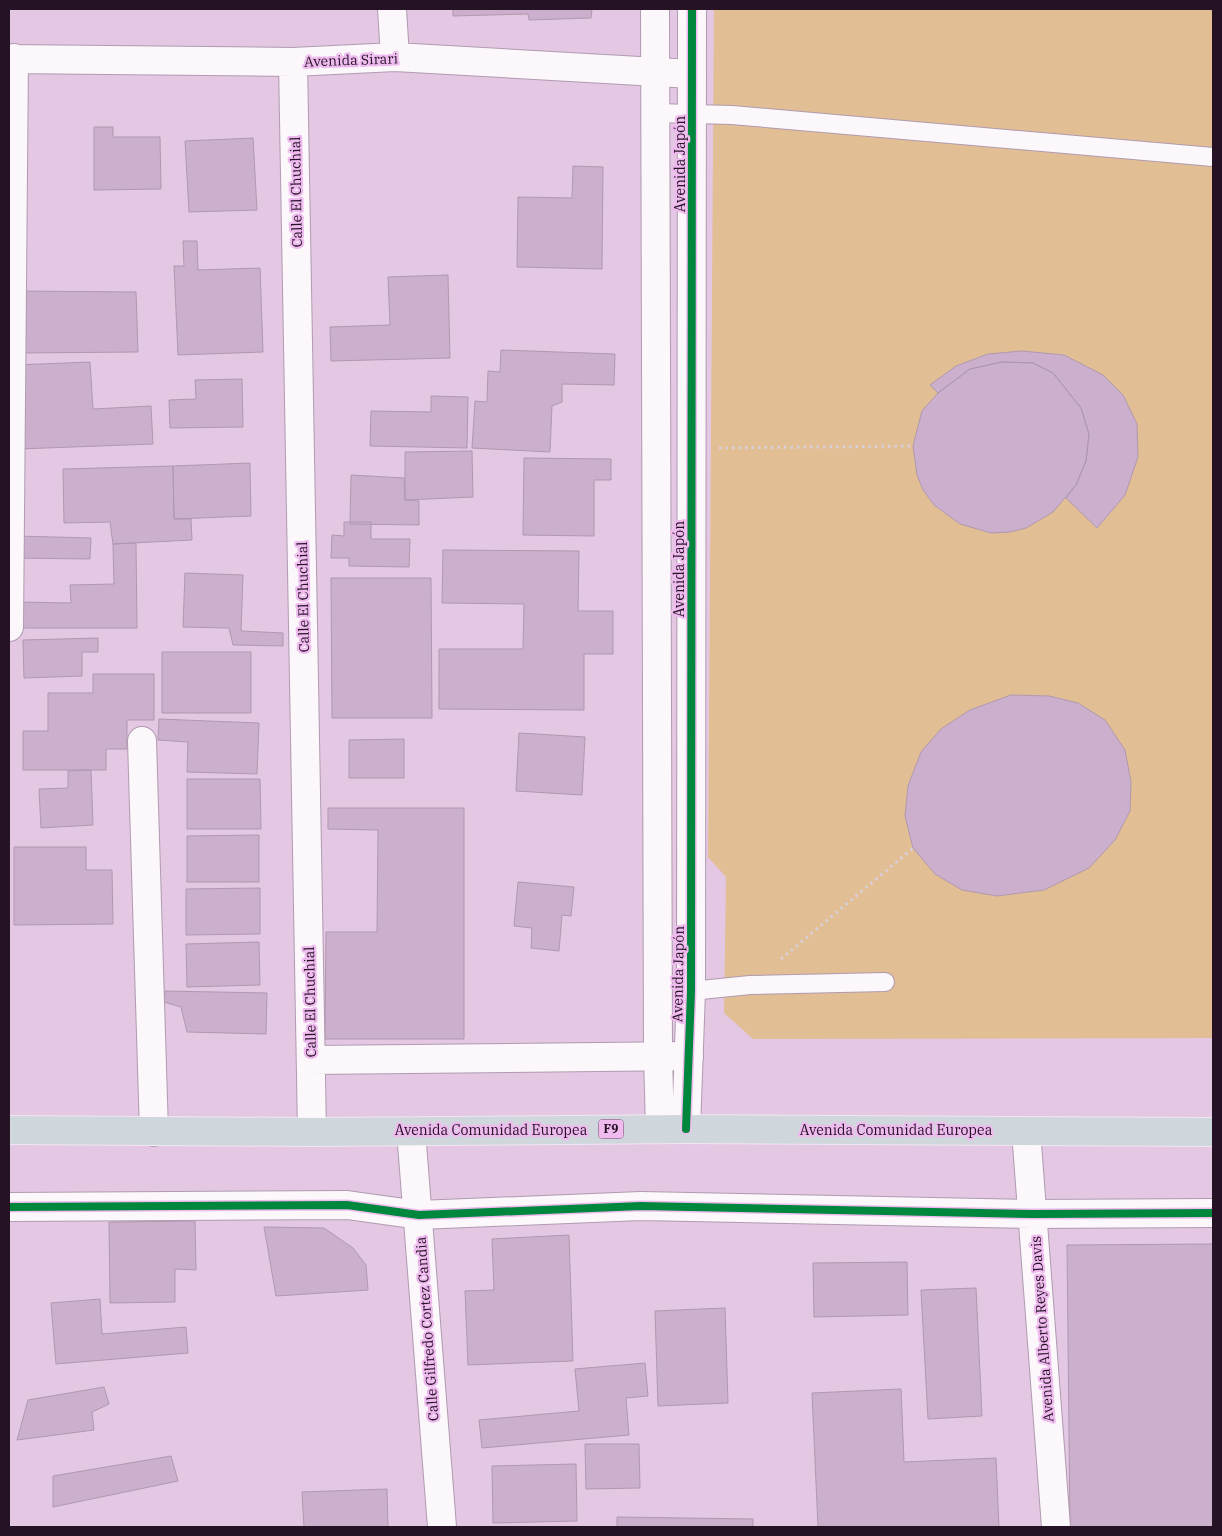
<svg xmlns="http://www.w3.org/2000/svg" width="1222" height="1536" viewBox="0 0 1222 1536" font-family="'IBM Plex Serif',serif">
<rect width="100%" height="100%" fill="#e3c7e3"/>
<path fill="#e1be94" d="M714 9H1213V1038L753 1039 724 1013 726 877 708 857Z"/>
<path fill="#ccafcc" stroke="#af99af" d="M453 9H592L591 18 529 20 528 14 453 16Z
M94 127H113V137H160L161 189 94 190Z
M253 138 257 210 189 212 185 141Z
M573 166 603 167 602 269 517 267 518 197 572 198Z
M183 241H197L198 270 260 268 263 352 178 355 174 266H184Z
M448 275 450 358 331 361 330 327 390 325 388 277Z
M18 291 136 292 138 352 18 353Z
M501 350 615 354 614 385 562 384V402L552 406 550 452 472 448 475 401 487 402 488 371 500 372Z
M1022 351 1064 355 1103 375 1123 395 1137 424 1138 457 1125 495 1097 528 1066 498 1076 485 1086 461 1089 434 1081 408 1053 373 1033 363 1002 362 970 369 938 393 930 385 956 366 988 354Z
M90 362 93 409 151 406 153 444 19 449 16 365Z
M1002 362 1033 363 1053 373 1081 408 1089 434 1086 461 1076 485 1053 512 1026 528 1010 532 991 533 960 524 934 505 923 490 917 475 913 446 922 411 938 393 970 369Z
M242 379 243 427 170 428 169 400 196 399 195 380Z
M431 396 468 397 467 448 370 446 371 411 431 412Z
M472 451 473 497 405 500V452Z
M524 458 611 459V480H594V536L523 535Z
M250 463 251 516 174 519 173 466Z
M173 466 174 519H191L192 540 113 544 110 522 64 523 63 469Z
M351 475 404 478 405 500 419 501V525L350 524Z
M344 522H371V539H410L409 567 349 566V558H331L332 535 344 536Z
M16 536 91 538 90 559 15 558Z
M136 543 137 628H19V602L71 603 70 585 114 584 113 544Z
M443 550 579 551 578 611H613V654H584V710L439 709V649H523L524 604 442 603Z
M185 573 243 575 241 631 283 633V646L233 645 229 628 183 627Z
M331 578H431L432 718H332Z
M98 638V652H82V676L24 678 23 640Z
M162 652H251V713H162Z
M93 674H154V720H127V749H106V770H23V731H48V693H93Z
M1011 695 1049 696 1078 703 1105 720 1125 750 1131 782 1130 811 1115 840 1089 868 1044 890 997 896 962 890 935 874 913 848 905 816 908 786 921 752 941 729 970 710Z
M159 719 259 723 257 774 187 772 188 742 158 740Z
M519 733 585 737 582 795 516 791Z
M404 739V778H349V740Z
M91 770 93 825 41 828 39 789 68 788V771Z
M187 779H260L261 829H187Z
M328 808H464V1039H325L326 932H377L378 830 328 829Z
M259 835V882H187V836Z
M14 847H86V870H112L113 924 14 925Z
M518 882 574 887 571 916 562 915 559 951 531 948 532 928 514 926Z
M260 888V934L186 935V889Z
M259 942 260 985 187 987 186 944Z
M165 991 267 993 266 1034 187 1032 181 1007 164 1002Z
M195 1221 196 1270 175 1269V1302L110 1303 109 1222Z
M264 1227 324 1228 353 1248 366 1265 368 1290 276 1296Z
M569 1235 573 1361 468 1365 465 1291 494 1290 492 1239Z
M1213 1244V1527H1070L1067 1245Z
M907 1262 908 1315 814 1317 813 1263Z
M976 1288 982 1416 928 1419 921 1290Z
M100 1299 102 1334 186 1327 188 1353 56 1364 51 1303Z
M725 1308 728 1403 658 1406 655 1311Z
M645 1363 648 1396 626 1398 629 1435 482 1448 479 1420 579 1411 575 1369Z
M104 1387 109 1404 92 1412 94 1430 17 1440 28 1400Z
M901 1389 904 1462 996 1458 999 1527H818L812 1393Z
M585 1444H639L640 1488 586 1489Z
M171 1456 178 1481 53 1507V1476Z
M576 1464 577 1521 493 1523 492 1466Z
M387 1489 388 1527H304L302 1492Z
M617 1517 753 1519V1527H617Z"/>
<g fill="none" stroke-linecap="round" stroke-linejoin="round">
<defs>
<path id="service" d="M655 113 732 115 1213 157
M691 991 750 985 885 982"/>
<path id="minor" d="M392 9 395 57
M9 59 293 62 395 57 692 74
M293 62 312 1132
M9 627 14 58
M142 741 154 1132
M311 1060 689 1056
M411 1131 442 1527
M1026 1131 1056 1527
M9 1207 347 1205 419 1215 641 1206 1033 1214 1213 1213"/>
<path id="tertiary" d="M655 9 658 1055 660 1129
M686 1129 691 991 692 9"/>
<path id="trunk" d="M9 1130 312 1132 686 1129 1213 1132"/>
</defs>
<use href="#service" stroke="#b09bb0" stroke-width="20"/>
<use href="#minor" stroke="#b09bb0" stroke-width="30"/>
<use href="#tertiary" stroke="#b09bb0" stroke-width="30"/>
<use href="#trunk" stroke="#f2e6f2" stroke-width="30"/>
<path stroke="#d8cfd8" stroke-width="3" stroke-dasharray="2.5 4" stroke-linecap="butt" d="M719 448 913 446
M781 959 913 848"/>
<use href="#service" stroke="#fbf7fb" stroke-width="18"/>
<use href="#minor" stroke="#fbf7fb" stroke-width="28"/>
<use href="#tertiary" stroke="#fbf7fb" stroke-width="28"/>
<use href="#trunk" stroke="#d0d7dc" stroke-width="28"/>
<defs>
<path id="cycleway" d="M686 1129 691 991 692 9
M9 1207 347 1205 419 1215 641 1206 1033 1214 1213 1213"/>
</defs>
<use href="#cycleway" stroke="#efbbef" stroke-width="11"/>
<use href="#cycleway" stroke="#00873e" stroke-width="8"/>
</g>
<g text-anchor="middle" stroke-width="4.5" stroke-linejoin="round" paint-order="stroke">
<rect fill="#efbbef" stroke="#624562" stroke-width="1" x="598.5" y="1119.5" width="25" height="19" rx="4"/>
<g font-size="12" font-weight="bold" fill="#251225">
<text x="611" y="1133">F9</text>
</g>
<g font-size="14" fill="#251225" stroke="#efbbef">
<text transform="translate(351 60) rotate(-2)" y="5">Avenida Sirari</text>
<text transform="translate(680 164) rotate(-90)" y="5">Avenida Japón</text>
<text transform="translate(296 192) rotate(-91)" y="5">Calle El Chuchial</text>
<text transform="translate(679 569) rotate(-90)" y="5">Avenida Japón</text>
<text transform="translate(303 597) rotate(-91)" y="5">Calle El Chuchial</text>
<text transform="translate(678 974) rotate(-89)" y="5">Avenida Japón</text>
<text transform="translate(310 1002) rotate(-91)" y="5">Calle El Chuchial</text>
<text x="491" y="1135">Avenida Comunidad Europea</text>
<text x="896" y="1135">Avenida Comunidad Europea</text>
<text transform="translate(427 1329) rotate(-94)" y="5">Calle Gilfredo Cortez Candia</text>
<text transform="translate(1042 1329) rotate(-94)" y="5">Avenida Alberto Reyes Davis</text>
</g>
</g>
<rect width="1222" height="1536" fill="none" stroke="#251225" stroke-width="20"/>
</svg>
